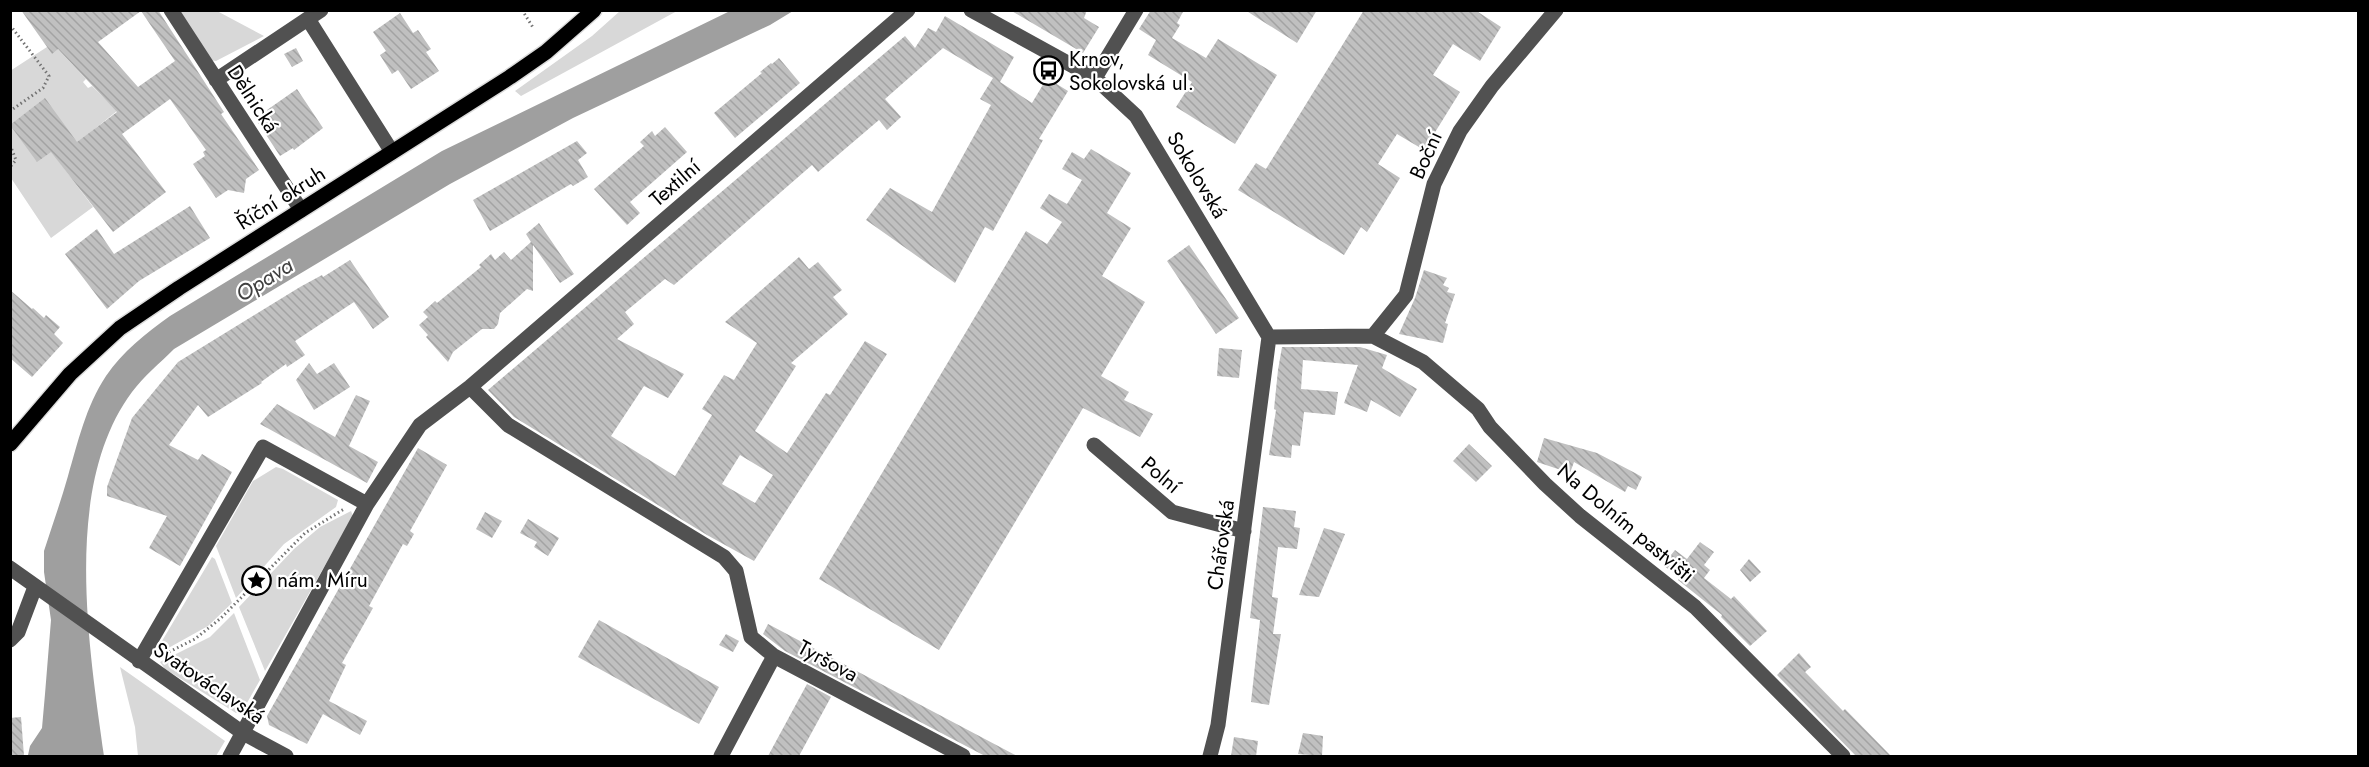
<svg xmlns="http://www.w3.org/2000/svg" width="2369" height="767" viewBox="0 0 2369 767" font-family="Jost,sans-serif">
<defs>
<pattern id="building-back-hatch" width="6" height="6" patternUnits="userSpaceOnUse" patternTransform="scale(1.5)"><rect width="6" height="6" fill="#c0c0c0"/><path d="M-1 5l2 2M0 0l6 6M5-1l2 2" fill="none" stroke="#a3a3a3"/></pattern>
</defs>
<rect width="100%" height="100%" fill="#fff"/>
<path fill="#d8d8d8" d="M179 11H217L264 36 216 61 208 60Z
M620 11H677L521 96 515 91 592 36Z
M47 47 58 49 86 79 83 82 88 88 92 86 117 111 57 159 93 207 51 238 11 178 10 71Z
M276 467 283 469 338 500 336 507 284 544 236 598 216 546 253 481Z
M351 511 353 516 265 671 239 607 294 549 320 527Z
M212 557 215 559 232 603 208 626 163 651 160 650 159 646Z
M234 613 260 680 243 710 236 713 165 669 160 662 210 637Z
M120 667 225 741 216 756H138L135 727Z"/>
<path fill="#9f9f9f" d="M730 11H793L770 25 573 118 450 184 174 349C160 363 144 376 132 392 62 486 89 647 104 756L28 755 30 746 42 728 45 694 51 620 44 572V551C52 526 61 501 68 476 78 442 86 406 106 376 122 352 146 333 170 316L442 151Z"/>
<path fill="url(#building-back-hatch)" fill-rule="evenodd" d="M21 10H158L224 112 221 114 259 170 246 179 244 193 228 190 216 198 193 164 205 156 203 152 206 150 170 99 122 134 166 192 113 232 51 152 37 162 10 125 45 98 77 142 117 112 58 49 52 54ZM141 11 175 61 138 87 98 42Z
M1010 10H1087L1084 18 1099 27 1083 53Z
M1151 10H1184L1177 23 1180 25 1172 38 1206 58 1218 39 1277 75 1235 144 1176 107 1192 82 1148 55 1156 40 1139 29Z
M1245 10H1317L1297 43Z
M1364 10H1475L1501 27 1480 61 1453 44 1433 75 1460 92 1424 150 1397 134 1378 164 1400 178 1367 232 1361 227 1344 255 1238 190 1256 163 1266 169Z
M400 13 413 33 418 30 431 49 426 52 439 71 411 89 398 70 392 74 380 55 386 51 373 32Z
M945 16 1014 57 1000 82 997 80 1032 103 1047 78 1068 91 1039 139 1043 140 993 231 985 227 955 283 866 220 890 188 932 212 991 105 980 99 993 78 943 48 885 99 901 117 887 130 879 120 818 172 812 165 674 285 665 279 625 312 634 324 617 339 684 374 668 398 644 386 611 436 675 476 712 415 702 409 724 375 734 380 757 343 725 322 799 257 809 269 818 262 842 290 833 297 848 314 791 363 796 366 755 431 787 453 826 393 830 395 865 341 887 354 754 561 707 535 514 417 488 390 905 36 915 48 928 28 936 32ZM740 455 773 475 755 503 722 484Z
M296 48 303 61 292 67 284 54Z
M779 58 800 83 735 138 714 113 762 73 760 72 771 63 772 64Z
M297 89 323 128 294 150 293 148 280 156 257 121 269 113 267 110Z
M665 127 687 152 630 202 640 213 627 225 594 189 644 146 640 142 652 131 655 136Z
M577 141 587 153 578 160 588 177 573 186 571 184 490 231 473 200Z
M1091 149 1131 173 1107 213 1131 228 1102 276 1145 302 1101 376 1129 392 1124 400 1153 414 1140 437 1083 408 939 650 819 579 1026 231 1047 244 1062 222 1040 208 1049 194 1067 204 1082 180 1062 169 1072 152 1084 159Z
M190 206 210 238 139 281 107 309 65 254 97 229 114 254Z
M539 223 574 274 560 283 533 245V291L527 289 500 313 498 324 494 329H482L453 352 448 362 426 337 428 335 419 325 428 317 423 312 435 301 437 303 481 267 479 265 491 254 495 260 504 252 511 260 531 242 526 234Z
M1189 245 1239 318 1216 334 1167 261Z
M350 260 389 317 373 329 354 302 295 341 305 355 287 367 286 364 261 382 262 383 208 417 198 405 169 445 198 460 202 454 232 472 180 566 149 548 167 516 107 496V487L132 418 178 362 300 287 322 275 323 277Z
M1424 270 1447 278 1443 285 1449 288 1447 292 1455 294 1445 323 1448 324 1443 343 1399 334 1415 298Z
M10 290 32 309 33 308 44 318 46 315 60 327 54 334 63 343 32 377 10 358Z
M1282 347H1360L1387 355 1382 368 1417 389 1400 417 1371 400 1367 412 1344 403 1358 365 1303 360 1301 389 1338 392 1335 415 1304 412 1300 446 1292 445 1291 458 1269 455 1276 410 1274 409 1278 370Z
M1219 348 1242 350 1239 378 1217 376Z
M309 363 317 374 334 363 350 387 314 410 296 380Z
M356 395 370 401 349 446 378 462 367 483 260 424 277 404 335 437Z
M1544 438 1597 453 1635 473 1642 477 1636 490 1628 486 1625 492 1574 462 1570 473 1537 462Z
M1469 444 1492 466 1476 482 1453 461Z
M418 448 447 465 410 531 414 534 407 546 403 544 369 606 373 608 342 663 346 665 329 701 367 721 360 735 323 714 307 744 269 725 267 716Z
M1263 507 1296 511 1294 527 1300 528 1297 549 1278 547 1272 597 1278 598 1273 634H1281L1269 705 1251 702 1260 620 1250 618Z
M485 512 502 521 492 538 476 529Z
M528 519 559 538 548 556 534 547 537 542 520 533Z
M1324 528 1345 534 1319 597 1299 595Z
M1700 542 1714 552 1704 565 1710 570 1704 578 1731 599 1734 596 1767 631 1750 646 1721 617 1722 615 1678 580 1680 578 1663 565 1675 550 1687 559Z
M1749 559 1761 572 1750 582 1740 570Z
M599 620 719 687 699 724 578 657Z
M768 624 915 702 1017 756H985L785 651 763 634Z
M726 634 739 641 733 652 719 645Z
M1799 653 1811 667 1805 672 1843 711 1845 709 1891 756H1856L1777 675Z
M807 684 831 697 799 756H768Z
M21 717 24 756H10V718Z
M1303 733 1323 736 1322 756 1298 754Z
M1234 737 1258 741 1256 756H1231Z"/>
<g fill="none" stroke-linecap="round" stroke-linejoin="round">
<defs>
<path id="major" d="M10 444 70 374 120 328 179 288 510 77 546 52 594 10"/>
</defs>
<use href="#major" stroke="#dbdbdb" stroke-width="18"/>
<path stroke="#737373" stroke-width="3" stroke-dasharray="1.5 3" stroke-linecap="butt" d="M522 10 534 29
M10 25 49 76 43 88 10 111
M10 145 16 160 10 167
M161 656 195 639 221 618 305 533 344 509"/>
<path stroke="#515151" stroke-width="15" d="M171 10 301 210
M971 10 1095 78 1136 116 1269 337
M308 19 392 152
M1095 78 1136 10
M216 80 321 10
M1373 336 1406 295 1434 184 1460 131 1492 86 1556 10
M1269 337 1373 336 1423 362 1478 409 1490 427 1545 484 1580 516 1695 607 1843 756
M470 387 508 425 724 557 736 571 751 637 774 656 963 756
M1094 445 1172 512 1244 531
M10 568 243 733 286 756
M10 640 18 632 35 587
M139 661 263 447 367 504
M230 756 367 504 420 425 470 387 908 10
M721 756 774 656
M1210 756 1218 725 1269 337"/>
<use href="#major" stroke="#000" stroke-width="15"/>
</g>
<defs>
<symbol id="bus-ring" viewBox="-11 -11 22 22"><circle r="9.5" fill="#fff" stroke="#000" stroke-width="1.5"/><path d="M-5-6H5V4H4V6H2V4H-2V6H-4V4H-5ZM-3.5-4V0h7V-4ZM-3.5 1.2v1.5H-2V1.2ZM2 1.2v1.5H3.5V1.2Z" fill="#000"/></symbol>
<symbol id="sight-ring" viewBox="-11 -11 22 22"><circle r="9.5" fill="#fff" stroke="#000" stroke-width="1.5"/><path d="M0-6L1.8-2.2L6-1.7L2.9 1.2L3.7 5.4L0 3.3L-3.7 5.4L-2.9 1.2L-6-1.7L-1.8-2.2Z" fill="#000"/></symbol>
</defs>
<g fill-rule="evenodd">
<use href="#bus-ring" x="1032" y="54" width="33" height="33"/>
<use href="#sight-ring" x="240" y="564" width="33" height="33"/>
</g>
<g text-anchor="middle" stroke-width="4.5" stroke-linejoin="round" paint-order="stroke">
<g font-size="21" fill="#000" stroke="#fff" text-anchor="start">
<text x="1069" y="66">Krnov,<tspan x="1069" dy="24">Sokolovská ul.</tspan></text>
<text x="277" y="587">nám. Míru</text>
</g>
<g font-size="21" fill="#000" stroke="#fff">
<text transform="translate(253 99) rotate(57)" y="7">Dělnická</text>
<text transform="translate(1426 155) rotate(-66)" y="7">Boční</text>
<text transform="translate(1197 175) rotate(59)" y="7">Sokolovská</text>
<text transform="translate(675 183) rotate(-41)" y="7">Textilní</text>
<text transform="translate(281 198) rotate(-32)" y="7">Říční okruh</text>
<text transform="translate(1161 475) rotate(40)" y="7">Polní</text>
<text transform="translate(1626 523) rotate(40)" y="7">Na Dolním pastvišti</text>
<text transform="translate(1221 545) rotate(-82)" y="7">Chářovská</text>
<text transform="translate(828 661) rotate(28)" y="7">Tyršova</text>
<text transform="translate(209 683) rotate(34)" y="7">Svatováclavská</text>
</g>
<g font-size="22" font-style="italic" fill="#404040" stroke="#fff">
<text transform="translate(264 279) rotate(-32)" y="8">Opava</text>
</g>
</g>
<rect width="2369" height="767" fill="none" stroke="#000000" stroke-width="24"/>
</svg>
